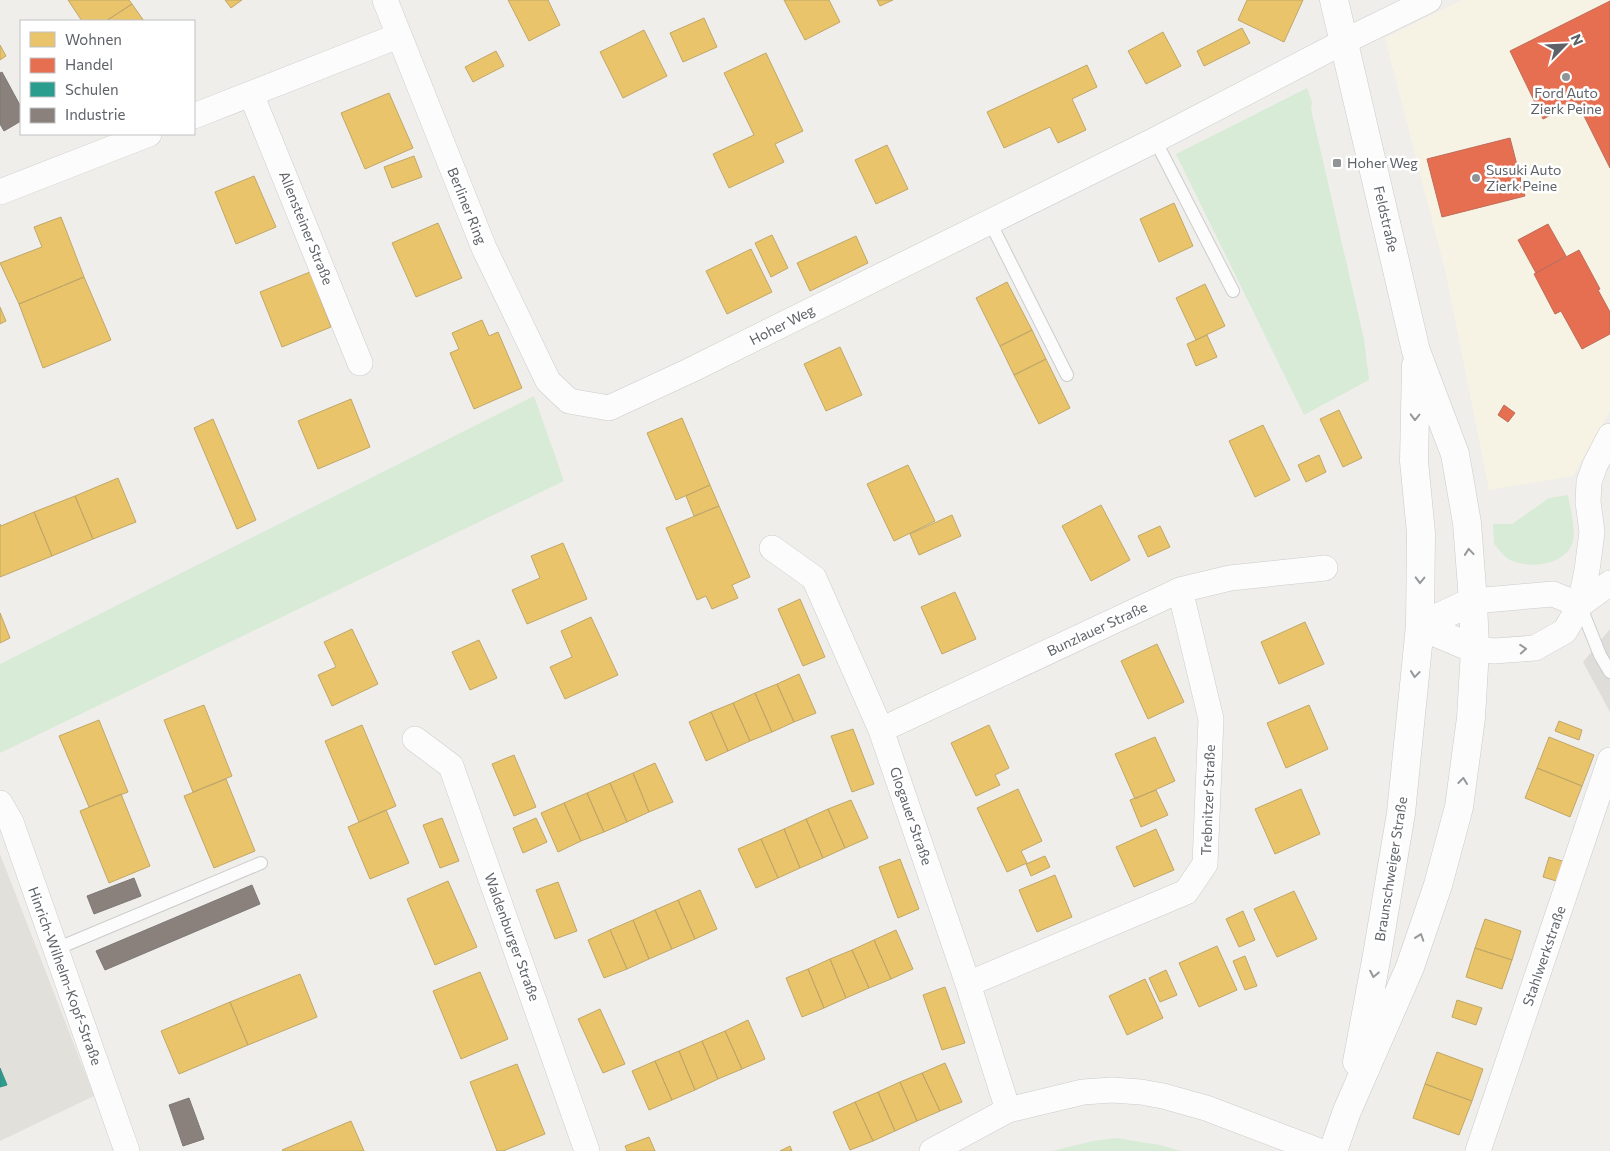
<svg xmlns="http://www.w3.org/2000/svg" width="1610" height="1151" viewBox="0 0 1610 1151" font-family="Commissioner,sans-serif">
<rect width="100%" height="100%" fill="#efeeea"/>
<path fill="#f7f3e4" d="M1462 0H1610V411L1573 476 1489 490 1446 274 1385 38Z"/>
<path fill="#dfddda" d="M1610 629V712L1583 662Z"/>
<path fill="#e2e0da" d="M0 854 94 1096 0 1141Z"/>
<path fill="#d8ebd6" d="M1307 88 1312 102 1311 109 1364 339 1369 380 1304 415 1176 154Z
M534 396 564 481 0 753V664Z
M1568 495C1570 507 1576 530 1573 541 1566 566 1530 569 1510 560 1504 557 1499 549 1494 544L1493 524H1512L1549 498Z
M1116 1138 1160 1145 1181 1151H1052L1093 1141Z"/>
<path fill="#e9c46a" stroke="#c0a769" d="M68 0H129L132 4 106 21H82Z
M225 0H242L231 8Z
M508 0H548L560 25 529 41Z
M784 0H829L840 22 805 40Z
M877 0H893L880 6Z
M1247 0H1303L1284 42 1238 20Z
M132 4 144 21H106Z
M704 18 717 47 683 62 670 33Z
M1242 28 1250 43 1204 66 1197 51Z
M644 30 667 76 623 98 600 52Z
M1163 32 1181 66 1146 84 1128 51Z
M0 45 6 56 0 60Z
M496 51 504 66 473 82 465 67Z
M766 53 803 131 775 144 784 162 729 188 713 154 754 135 724 73Z
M1087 65 1097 87 1072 99 1086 130 1058 143 1050 127 1004 148 987 112Z
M389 93 413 148 365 169 341 113Z
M887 145 908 189 876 204 855 160Z
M414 156 422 177 392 188 384 167Z
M254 176 276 227 236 244 215 192Z
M1174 203 1193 246 1159 262 1140 219Z
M61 217 84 277 19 304 0 263 42 247 34 227Z
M438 223 462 278 416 297 392 243Z
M772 235 788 268 771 277 755 243Z
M856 236 868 263 810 291 797 263Z
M751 249 772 292 727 314 706 271Z
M310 272 331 327 282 347 260 292Z
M84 277 111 340 43 368 19 304Z
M1007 282 1032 330 1000 346 976 298Z
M1205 284 1225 326 1196 340 1176 298Z
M0 307 6 321 0 324Z
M482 320 489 336 498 332 522 388 474 409 450 353 459 349 452 333Z
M1032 330 1046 359 1014 375 1000 346Z
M1207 335 1217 357 1196 366 1187 344Z
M840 347 862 395 826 411 804 364Z
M1046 359 1070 408 1039 424 1014 375Z
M351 399 370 447 318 469 298 421Z
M1339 410 1362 458 1343 467 1320 419Z
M682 418 710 485 676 500 647 433Z
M213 419 256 520 237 529 194 428Z
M1263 425 1290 480 1255 497 1229 441Z
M1319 455 1326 472 1306 482 1298 465Z
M908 465 935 521 894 541 867 484Z
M118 478 136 522 93 539 75 496Z
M710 485 719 506 694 516 686 496Z
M75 496 93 539 52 556 34 512Z
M1101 505 1130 560 1091 581 1062 526Z
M719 506 750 577 732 585 738 598 712 609 706 596 697 600 666 528Z
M34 512 52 556 0 577V524L1 526Z
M952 515 961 536 919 555 910 534Z
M1160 526 1170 547 1148 557 1138 536Z
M563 543 587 599 527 624 512 590 540 578 531 556Z
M955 592 976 639 942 654 921 607Z
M800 599 825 657 803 666 778 609Z
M0 613 10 638 0 643Z
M591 617 618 675 565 699 550 667 572 657 561 631Z
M1305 622 1324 664 1279 684 1261 642Z
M352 629 378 684 332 706 318 675 336 667 324 642Z
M479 640 497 678 470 690 452 652Z
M1157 644 1184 702 1148 719 1121 661Z
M799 674 816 713 794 722 777 684Z
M777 684 794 722 772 732 755 693Z
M755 693 772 732 750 741 733 703Z
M733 703 750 741 728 751 711 712Z
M204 705 232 776 193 792 164 720Z
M1309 705 1328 749 1286 768 1267 723Z
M711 712 728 751 706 761 689 722Z
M99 720 128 792 89 807 59 736Z
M1559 721 1582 730 1579 740 1555 731Z
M362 725 396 806 359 822 325 741Z
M989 725 1009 768 995 775 1000 785 976 796 951 743Z
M853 729 874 784 852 792 831 736Z
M1155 737 1175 781 1135 799 1115 754Z
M1549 737 1594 755 1582 786 1537 768Z
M514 755 536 807 514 816 492 764Z
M655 763 673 802 649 812 633 773Z
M1537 768 1582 786 1570 817 1525 798Z
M633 773 649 812 627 822 610 783Z
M226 779 255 851 214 868 184 796Z
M610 783 627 822 604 832 587 793Z
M1018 789 1042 841 1021 851 1027 863 1007 872 977 808Z
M1301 789 1320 834 1275 854 1255 809Z
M1156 790 1168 815 1141 827 1130 800Z
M587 793 604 832 581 841 564 803Z
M121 794 150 866 109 883 80 811Z
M851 800 868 838 845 848 828 809Z
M564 803 581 841 558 852 541 813Z
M828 809 845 848 823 858 806 819Z
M386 810 409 863 370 879 348 827Z
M442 818 459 861 440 868 423 825Z
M536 818 547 842 523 853 513 828Z
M806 819 823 858 800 868 784 829Z
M784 829 800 868 778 878 761 839Z
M1156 829 1174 870 1134 887 1116 847Z
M761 839 778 878 756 888 738 849Z
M1045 856 1050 867 1031 876 1026 864Z
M1549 857 1569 863 1563 883 1543 877Z
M900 859 919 909 898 918 879 867Z
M1055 875 1072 917 1037 932 1019 890Z
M448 881 477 947 435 965 407 899Z
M558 882 577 931 555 939 536 890Z
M700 890 717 929 695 939 678 900Z
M1294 891 1317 939 1277 957 1254 909Z
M678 900 695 939 672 949 655 910Z
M655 910 672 949 649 959 633 920Z
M1243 911 1255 940 1239 947 1226 919Z
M1485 919 1521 931 1512 960 1475 948Z
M633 920 649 959 627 969 610 930Z
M610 930 627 969 604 978 588 940Z
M896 930 913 969 891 979 874 940Z
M874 940 891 979 869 988 852 950Z
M1217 946 1237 990 1199 1007 1179 963Z
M1475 948 1512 960 1502 989 1466 977Z
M852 950 869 988 846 998 830 959Z
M1245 956 1257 986 1245 990 1233 961Z
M830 959 846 998 824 1008 808 969Z
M808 969 824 1008 802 1017 786 978Z
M1166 970 1177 995 1160 1002 1149 978Z
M480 972 508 1039 461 1059 433 991Z
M300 974 317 1017 248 1045 230 1002Z
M1145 979 1163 1018 1127 1035 1109 996Z
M945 987 965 1043 942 1050 923 995Z
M1457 1000 1482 1008 1476 1025 1452 1017Z
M230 1002 248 1045 179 1074 161 1031Z
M600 1009 625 1064 603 1073 578 1019Z
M748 1020 765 1059 742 1069 725 1031Z
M725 1031 742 1069 718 1079 702 1041Z
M702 1041 718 1079 695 1090 679 1051Z
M679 1051 695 1090 672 1100 655 1061Z
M1437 1052 1483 1069 1472 1101 1425 1084Z
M655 1061 672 1100 649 1110 632 1071Z
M945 1063 962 1102 940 1111 922 1073Z
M517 1064 545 1134 503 1151H497L470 1082Z
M922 1073 940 1111 917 1121 900 1082Z
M900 1082 917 1121 895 1131 878 1092Z
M1425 1084 1472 1101 1459 1135 1413 1118Z
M878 1092 895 1131 873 1141 855 1102Z
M855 1102 873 1141 850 1150 833 1112Z
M351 1121 364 1151H283L282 1150Z
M649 1137 655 1151H627L625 1146Z
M790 1146 792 1151H780Z"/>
<path fill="#e76f51" stroke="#be6b58" d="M1610 1V168L1577 102 1543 119 1510 51Z
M1510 138 1525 196 1442 217 1427 159Z
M1548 224 1566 256 1536 273 1518 240Z
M1579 250 1600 289 1598 290 1610 312V334L1582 349 1561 311 1555 314 1534 274Z
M1504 405 1515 413 1508 422 1498 415Z"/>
<path fill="#2a9d8f" stroke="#3a8c83" d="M0 1068 7 1085 0 1087Z"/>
<path fill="#8a817c" stroke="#7d7876" d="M2 72 21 107V121L4 131 0 124V73Z
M134 878 141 896 94 914 87 896Z
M252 885 260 904 105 970 96 951Z
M189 1098 204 1139 183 1146 169 1105Z"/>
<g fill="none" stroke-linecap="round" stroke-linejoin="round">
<defs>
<path id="lane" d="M1155 140 1233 291
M990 222 1067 375
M1580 605 1600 655 1610 672
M56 949 261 863"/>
<path id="street" d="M385 0 484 248 548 381 569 401 609 408 689 371 1155 140 1345 41 1429 0
M251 94 360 363
M194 116 398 36
M0 192 149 134
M772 548 814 578 881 730 968 984 1008 1110
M1473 601 1553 594 1580 605
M1580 605 1610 583
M1475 649 1494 651 1535 648 1565 631 1580 605 1587 570 1592 532 1588 502 1589 482 1595 465 1610 436
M881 730 1180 590 1230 578 1325 568
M415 739 451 766 587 1151
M0 803 11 822 127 1151
M968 984 1186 892 1205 864 1211 719 1180 590
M932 1151 1008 1110 1083 1092 1112 1090 1141 1092 1163 1096 1206 1108 1319 1151
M1478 1151 1610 760"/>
<path id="secondary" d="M1420 626 1475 649
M1420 626 1473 601
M1357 1062 1377 955 1401 813 1420 626 1421 533 1414 461 1416 365
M1333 1151 1347 1111 1410 967 1438 885 1459 807 1471 718 1475 649 1473 601 1467 523 1455 454 1416 351 1334 0"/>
</defs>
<use href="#lane" stroke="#cbcccc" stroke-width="14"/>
<use href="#street" stroke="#cbcccc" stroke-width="26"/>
<use href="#secondary" stroke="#cacacb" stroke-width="29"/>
<use href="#lane" stroke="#fdfcfc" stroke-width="12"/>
<use href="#street" stroke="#fdfcfc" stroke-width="25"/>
<use href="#secondary" stroke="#fdfcfc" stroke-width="28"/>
</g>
<defs><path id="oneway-chevron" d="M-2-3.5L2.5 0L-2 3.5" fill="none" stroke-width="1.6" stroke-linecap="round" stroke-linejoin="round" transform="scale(1.25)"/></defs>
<g stroke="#96999c">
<use href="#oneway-chevron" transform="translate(1415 417) rotate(91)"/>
<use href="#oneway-chevron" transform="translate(1469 552) rotate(-95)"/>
<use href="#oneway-chevron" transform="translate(1420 580) rotate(91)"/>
<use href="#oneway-chevron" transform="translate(1523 649) rotate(-4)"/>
<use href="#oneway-chevron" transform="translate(1415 674) rotate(96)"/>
<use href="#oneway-chevron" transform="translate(1463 781) rotate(-83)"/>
<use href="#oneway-chevron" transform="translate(1420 937) rotate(-71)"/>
<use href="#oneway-chevron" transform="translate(1374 974) rotate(101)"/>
</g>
<g fill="#919496" stroke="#fff" stroke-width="2">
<circle cx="1566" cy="77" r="5"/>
<rect x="1332" y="158" width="10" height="10" rx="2.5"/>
<circle cx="1476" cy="178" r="5"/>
</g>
<g text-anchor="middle" stroke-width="5" stroke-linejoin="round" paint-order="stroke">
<g font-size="14" fill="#5f6368" stroke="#fff" text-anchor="start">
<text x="1566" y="98" text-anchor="middle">Ford Auto<tspan x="1566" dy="16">Zierk Peine</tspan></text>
<text x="1347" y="168">Hoher Weg</text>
<text x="1486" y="175">Susuki Auto<tspan x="1486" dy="16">Zierk Peine</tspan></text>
</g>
<g font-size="14" fill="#5f6368" stroke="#fff">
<text transform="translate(467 206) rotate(68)" y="5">Berliner Ring</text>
<text transform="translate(1386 219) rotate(77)" y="5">Feldstraße</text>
<text transform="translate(306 228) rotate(68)" y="5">Allensteiner Straße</text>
<text transform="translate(782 325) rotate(-27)" y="5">Hoher Weg</text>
<text transform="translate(1097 629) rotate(-25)" y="5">Bunzlauer Straße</text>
<text transform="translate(1208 800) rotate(-88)" y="5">Trebnitzer Straße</text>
<text transform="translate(911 816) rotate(71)" y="5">Glogauer Straße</text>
<text transform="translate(1391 869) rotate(-81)" y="5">Braunschweiger Straße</text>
<text transform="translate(512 937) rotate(70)" y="5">Waldenburger Straße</text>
<text transform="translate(1544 956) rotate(-71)" y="5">Stahlwerkstraße</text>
<text transform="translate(65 976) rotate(70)" y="5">Hinrich-Wilhelm-Kopf-Straße</text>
</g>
</g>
<rect x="20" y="20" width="175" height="115" fill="#ffffff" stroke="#bfc1c3"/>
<rect x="30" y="32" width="25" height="15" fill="#e9c46a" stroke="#bfc1c3"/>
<text x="65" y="45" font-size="15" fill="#5f6368">Wohnen</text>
<rect x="30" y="58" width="25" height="15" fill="#e76f51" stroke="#bfc1c3"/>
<text x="65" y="70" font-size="15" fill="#5f6368">Handel</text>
<rect x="30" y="82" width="25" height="15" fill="#2a9d8f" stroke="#bfc1c3"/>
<text x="65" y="95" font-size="15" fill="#5f6368">Schulen</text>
<rect x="30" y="108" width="25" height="15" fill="#8a817c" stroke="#bfc1c3"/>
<text x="65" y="120" font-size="15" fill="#5f6368">Industrie</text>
<g transform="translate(1565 45) rotate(66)" stroke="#ffffff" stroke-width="4" paint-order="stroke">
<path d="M0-4L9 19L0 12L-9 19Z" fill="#5f6368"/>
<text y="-8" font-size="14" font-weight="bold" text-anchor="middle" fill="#5f6368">N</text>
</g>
</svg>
